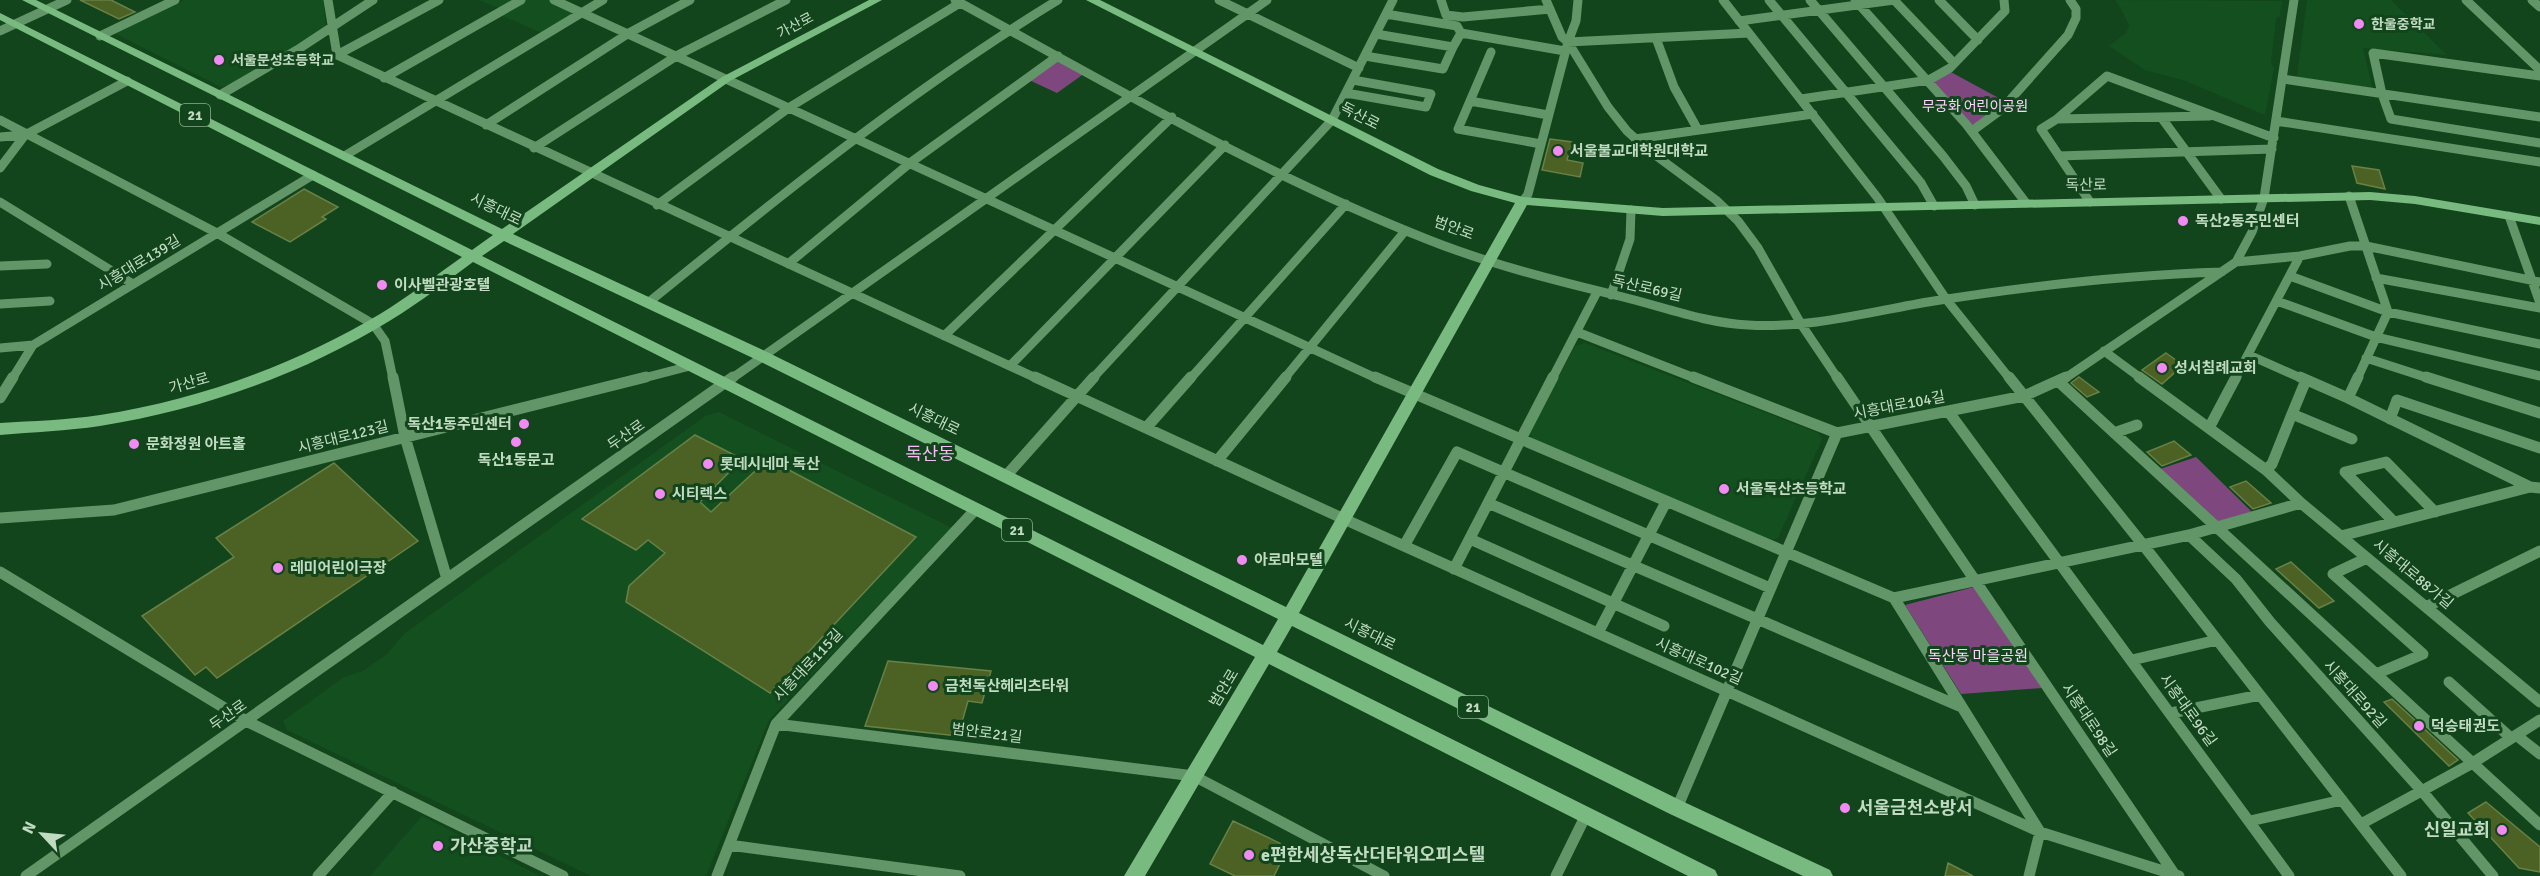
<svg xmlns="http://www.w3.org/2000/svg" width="2540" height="876" viewBox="0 0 2540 876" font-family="Signika,'Noto Sans KR',sans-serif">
<rect width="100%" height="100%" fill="#12451c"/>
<path fill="#144f20" d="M184 0H323L326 27 229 85 221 87 116 34 122 29Z
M479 0H564L585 9 542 33 498 14 504 10Z
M2116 0 2282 1 2280 16 2276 18 2271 63 2274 68 2265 115 2186 81 2145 70 2109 46 2126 33 2129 25Z
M2307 0H2391L2447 55 2363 48 2373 90 2304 79 2297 76Z
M1585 343 1818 433 1822 439 1778 538 1769 541 1533 439 1529 431 1575 346Z
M719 412 952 528 769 720 706 876H591L287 730 283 721 344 677 363 671 387 654 404 634 705 416Z
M422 816 540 876H370Z"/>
<path fill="#7e487e" d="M1058 59 1085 73 1057 93 1029 80Z
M1947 70 2008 103 1969 128 1929 80Z
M2196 457 2252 512 2213 523 2157 470Z
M1974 587 2042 688 1961 694 1905 605Z"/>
<path fill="#4b6224" stroke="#698046" stroke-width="1.5" d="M80 0H111L135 12 119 19Z
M1550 139 1572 142 1567 160 1583 163 1580 177 1542 170Z
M2352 166 2379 170 2385 189 2357 183Z
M304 189 338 207 322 217 326 219 290 242 252 222Z
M2166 353 2183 365 2162 384 2142 370Z
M2079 377 2099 392 2087 397 2071 383Z
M695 435 742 459 700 502 711 512 768 459 916 537 770 693 626 602 629 586 665 553 648 540 636 550 582 519Z
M2174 441 2191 455 2162 466 2147 452Z
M334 463 418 541 217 678 206 667 195 675 142 616 234 557 216 538Z
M2246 481 2271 503 2253 509 2230 487Z
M2291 562 2334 601 2319 608 2276 569Z
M888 661 991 671 982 703 968 701 958 736 865 726Z
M2392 699 2458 760 2449 766 2384 702Z
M2486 802 2540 847V872L2519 868 2468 813Z
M1233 821 1288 847 1274 876H1235L1210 864Z
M1948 863 1973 876H1945Z"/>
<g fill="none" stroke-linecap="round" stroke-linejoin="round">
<path stroke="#629567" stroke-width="9" d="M328 0 337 55 1038 379
M554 0 1378 379
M955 0C1110 85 1264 175 1429 240 1492 265 1557 281 1623 297 1664 307 1705 323 1748 325 1811 329 1872 311 1934 301 2029 286 2125 275 2222 272
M1219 0 1359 68
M1441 0 1446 15 1463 17 1550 9
M1578 0 1576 21 1568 42 1608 107 1627 131 1647 149 1716 200 1738 221 1758 248 1801 324 1838 379
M1723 0 1877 197 1946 299 2010 379
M1769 0 1921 183 1934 206
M1810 0 1943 156 1966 186 1975 205
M1855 0 1966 124 2026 203
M1894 0 1954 63
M1939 0 1978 40
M2466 0 2540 70
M2532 0 2540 7
M1386 14 1457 26 1461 33 1565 51
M1739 21 1894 0
M0 31 67 0
M1376 34 1453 47 1461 33
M100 36 175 0
M1656 38 1674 87 1698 130
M1568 42 1749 33
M1491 52 1458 129 1541 144
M337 55 439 0
M1365 56 1443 69 1453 47
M2540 76 2373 53 2382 94 2391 119 2540 143
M384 78 521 0
M2283 79 2540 117
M1346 93 1426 107 1431 94 1353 80
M220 95 297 50 373 0
M1801 99 1929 80 1950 68 2005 11 2004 0
M1470 101 1548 115
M2161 117 2221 199
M2057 119 2210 116
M0 120 217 233 373 324 385 341 393 379
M2276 121 2540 162
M486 125 629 33 690 0
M1972 131 2002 109 2068 35 2076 18V9L2070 0
M0 137 24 135
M1635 139 1813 114
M534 148 678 55 786 0
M346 155 603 0
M2059 156 2272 149
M0 168 25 135 127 81
M2349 196 2388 312 2357 379
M1523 201 1528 194 1568 42 1562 37 1546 0
M0 202 133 284
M2090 202 2041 129 2057 119 2107 76 2274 138
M657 205 790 107 960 3
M2509 216 2540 303
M2236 262 2300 256 2350 246H2366L2540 282
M788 264 910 163 1058 56
M0 266 47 264
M2290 276 2388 312 2540 344
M2376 278 2540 308
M1611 295 1630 239 1631 210
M2277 301 2376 337 2540 376
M649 302C781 195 912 89 1058 0
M0 304 50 301
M1577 332 1697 379
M944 336 1172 117
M0 348 33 345
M2104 351 2142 379
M2249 355 2303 379
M2366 358 2431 379
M1010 366 1225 145
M12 379 33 345 313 175
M640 379 690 366
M731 379 1267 0
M1092 379 1332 120 1393 0
M1190 379 1346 204
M1284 379 1405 231
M1552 379 1597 292
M2064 379 2236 262 2252 232 2264 198 2294 0
M2235 379 2300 256"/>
<path stroke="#629567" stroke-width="11" d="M393 377 405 437 447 579
M1035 377 1344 519 2040 832 2179 876
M1375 377 1894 598 2040 832 2029 876
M1693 377 1837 433
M1837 377 2175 875
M2009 377 2144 546 2401 876
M2139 377 2266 470 2301 503 2540 702
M2300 377 2348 398 2530 487 2540 488
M2426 377 2540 413
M2306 380 2292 414 2352 439
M2059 382 2540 825
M0 398 13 377
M2348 398 2358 377
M1948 411 2289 876
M2390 419 2397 400 2540 448
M1146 428 1191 377
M2209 428 2236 377
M2114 433 2137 425
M1217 461 1286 377
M2266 470 2272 464 2292 414
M1006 476 1094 377
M1488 503 1959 706
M0 518 114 510 646 377
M2394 522 2345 472 2386 462 2435 512
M2189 535 2236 579 2270 622 2422 791 2493 876
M2341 536 2530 487
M1470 539 1664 626
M1404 546 1457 452 1770 588
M2367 558 2333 574 2423 654 2376 674
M1454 569 1553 377
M0 572 246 721 563 876
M1894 598 2189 535 2301 503
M2426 607 2540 551
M1598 633 1666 502
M2132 660 2217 640
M2449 682 2511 738
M2171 713 2260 695
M776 724 1194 776 1384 876
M2516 735 2540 754
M1677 808 1837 433 2024 396 2066 377
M2250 821 2342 800
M2361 824 2471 764 2540 720
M729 845 960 876
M26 876 733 377
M318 876 393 792
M717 876 776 724 976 509
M1556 876 1586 815"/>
<path fill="#78ba7f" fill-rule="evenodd" d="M22 0H36L502 229 722 77 869 0H882L730 81 513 234 767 352 1286 607 1515 203 1471 191 1430 175 1086 0H1100L1438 169 1479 185 1523 197 1663 208 2370 192 2415 196 2540 217V225L2415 204 2370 200 1663 216 1527 205 1299 613 1684 802 1830 870 1833 876H1803L1670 814 1292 626 1277 652 1715 870 1718 876H1688L1269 664 1145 876H1124L1255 657 473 262C446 282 419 303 391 320 303 374 202 410 100 426 67 431 33 432 0 435V423C33 421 67 420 100 415 198 400 294 365 380 314 408 297 435 276 462 257L0 20V13L472 250 493 235ZM504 241 757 360 1278 619 1263 645 482 256Z"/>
</g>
<g fill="#f28af3" stroke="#12451c" stroke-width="2">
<circle cx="2359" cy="24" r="6"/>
<circle cx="219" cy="60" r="6"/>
<circle cx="1558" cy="151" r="6"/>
<circle cx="2183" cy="221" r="6"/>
<circle cx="382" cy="285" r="6"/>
<circle cx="2162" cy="368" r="6"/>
<circle cx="524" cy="424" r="6"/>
<circle cx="516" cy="442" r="6"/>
<circle cx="134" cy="444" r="6"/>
<circle cx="708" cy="464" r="6"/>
<circle cx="1724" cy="489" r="6"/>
<circle cx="660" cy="494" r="6"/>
<circle cx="1242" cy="560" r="6"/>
<circle cx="278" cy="568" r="6"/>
<circle cx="933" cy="686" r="6"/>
<circle cx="2419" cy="726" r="6"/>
<circle cx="1845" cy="808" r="6"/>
<circle cx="2502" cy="830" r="6"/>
<circle cx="438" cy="846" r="6"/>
<circle cx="1249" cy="855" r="6"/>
</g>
<g text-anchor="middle" stroke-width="6" stroke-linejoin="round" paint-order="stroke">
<g font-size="14" font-weight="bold" fill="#c1dbc2" stroke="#12451c" text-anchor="start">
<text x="2371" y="29">한울중학교</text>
<text x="231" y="65">서울문성초등학교</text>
</g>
<g font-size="14" fill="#c1dbc2" stroke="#12451c">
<text transform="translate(795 25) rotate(-28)" y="5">가산로</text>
</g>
<g font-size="14" fill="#fdd2fc" stroke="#12451c">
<text x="1975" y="111">무궁화 어린이공원</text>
</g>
<g fill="#12451c" stroke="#8cae90" stroke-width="1.5">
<rect x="180" y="104" width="30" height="22" rx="4.5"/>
<rect x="1002" y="519" width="30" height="22" rx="4.5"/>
<rect x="1458" y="696" width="30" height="22" rx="4.5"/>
</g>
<g font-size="14" font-weight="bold" fill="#c1dbc2">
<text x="195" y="120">21</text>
<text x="1017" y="535">21</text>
<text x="1473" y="712">21</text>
</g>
<g font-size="15" fill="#c1dbc2" stroke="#12451c">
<text transform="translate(1360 116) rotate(27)" y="5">독산로</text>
<text transform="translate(2086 185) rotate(-1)" y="5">독산로</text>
<text transform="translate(496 209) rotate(26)" y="5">시흥대로</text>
<text transform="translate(1454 228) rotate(20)" y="5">범안로</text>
<text transform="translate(139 263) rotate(-31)" y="5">시흥대로139길</text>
<text transform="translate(1647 288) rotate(13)" y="5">독산로69길</text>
<text transform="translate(189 383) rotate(-16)" y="5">가산로</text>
<text transform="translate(1899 405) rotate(-11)" y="5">시흥대로104길</text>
<text transform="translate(934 419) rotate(26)" y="5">시흥대로</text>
<text transform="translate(626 435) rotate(-35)" y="5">두산로</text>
<text transform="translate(343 437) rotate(-14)" y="5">시흥대로123길</text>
<text transform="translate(2413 574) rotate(40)" y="5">시흥대로88가길</text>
<text transform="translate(1370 634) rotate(26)" y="5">시흥대로</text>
<text transform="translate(1699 661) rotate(24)" y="5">시흥대로102길</text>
<text transform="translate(808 665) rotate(-47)" y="5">시흥대로115길</text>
<text transform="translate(1224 688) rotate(-59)" y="5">범안로</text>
<text transform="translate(2355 694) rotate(48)" y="5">시흥대로92길</text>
<text transform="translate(2188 710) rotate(54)" y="5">시흥대로96길</text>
<text transform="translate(228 715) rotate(-35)" y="5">두산로</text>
<text transform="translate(2089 720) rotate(56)" y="5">시흥대로98길</text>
<text transform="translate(987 733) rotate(7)" y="5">범안로21길</text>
</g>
<g font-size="15" font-weight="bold" fill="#c1dbc2" stroke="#12451c" text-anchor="start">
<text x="1570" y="156">서울불교대학원대학교</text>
<text x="2195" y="226">독산2동주민센터</text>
<text x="394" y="290">이사벨관광호텔</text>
<text x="2174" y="373">성서침례교회</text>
<text x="512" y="429" text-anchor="end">독산1동주민센터</text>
<text x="146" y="449">문화정원 아트홀</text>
<text x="516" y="465" text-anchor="middle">독산1동문고</text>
<text x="720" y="469">롯데시네마 독산</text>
<text x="1736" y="494">서울독산초등학교</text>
<text x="672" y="499">시티렉스</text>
<text x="1254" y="565">아로마모텔</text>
<text x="290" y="573">레미어린이극장</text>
<text x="945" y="691">금천독산헤리츠타워</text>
<text x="2431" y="731">덕승태권도</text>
</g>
<g font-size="15" fill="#fdd2fc" stroke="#12451c">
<text x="1978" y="661">독산동 마을공원</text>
</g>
<g font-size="18" fill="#f6bcf5" stroke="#12451c">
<text x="930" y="460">독산동</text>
</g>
<g font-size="18" font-weight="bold" fill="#c1dbc2" stroke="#12451c" text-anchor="start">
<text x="1857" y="814">서울금천소방서</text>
<text x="2490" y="836" text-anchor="end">신일교회</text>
<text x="450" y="852">가산중학교</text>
<text x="1261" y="861">e편한세상독산더타워오피스텔</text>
</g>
</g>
<g transform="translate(42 834) rotate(296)" stroke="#12451c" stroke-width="4.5" paint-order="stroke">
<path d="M0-4.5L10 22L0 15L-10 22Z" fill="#c1dbc2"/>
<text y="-9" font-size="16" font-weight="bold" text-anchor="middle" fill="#c1dbc2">N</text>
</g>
</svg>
